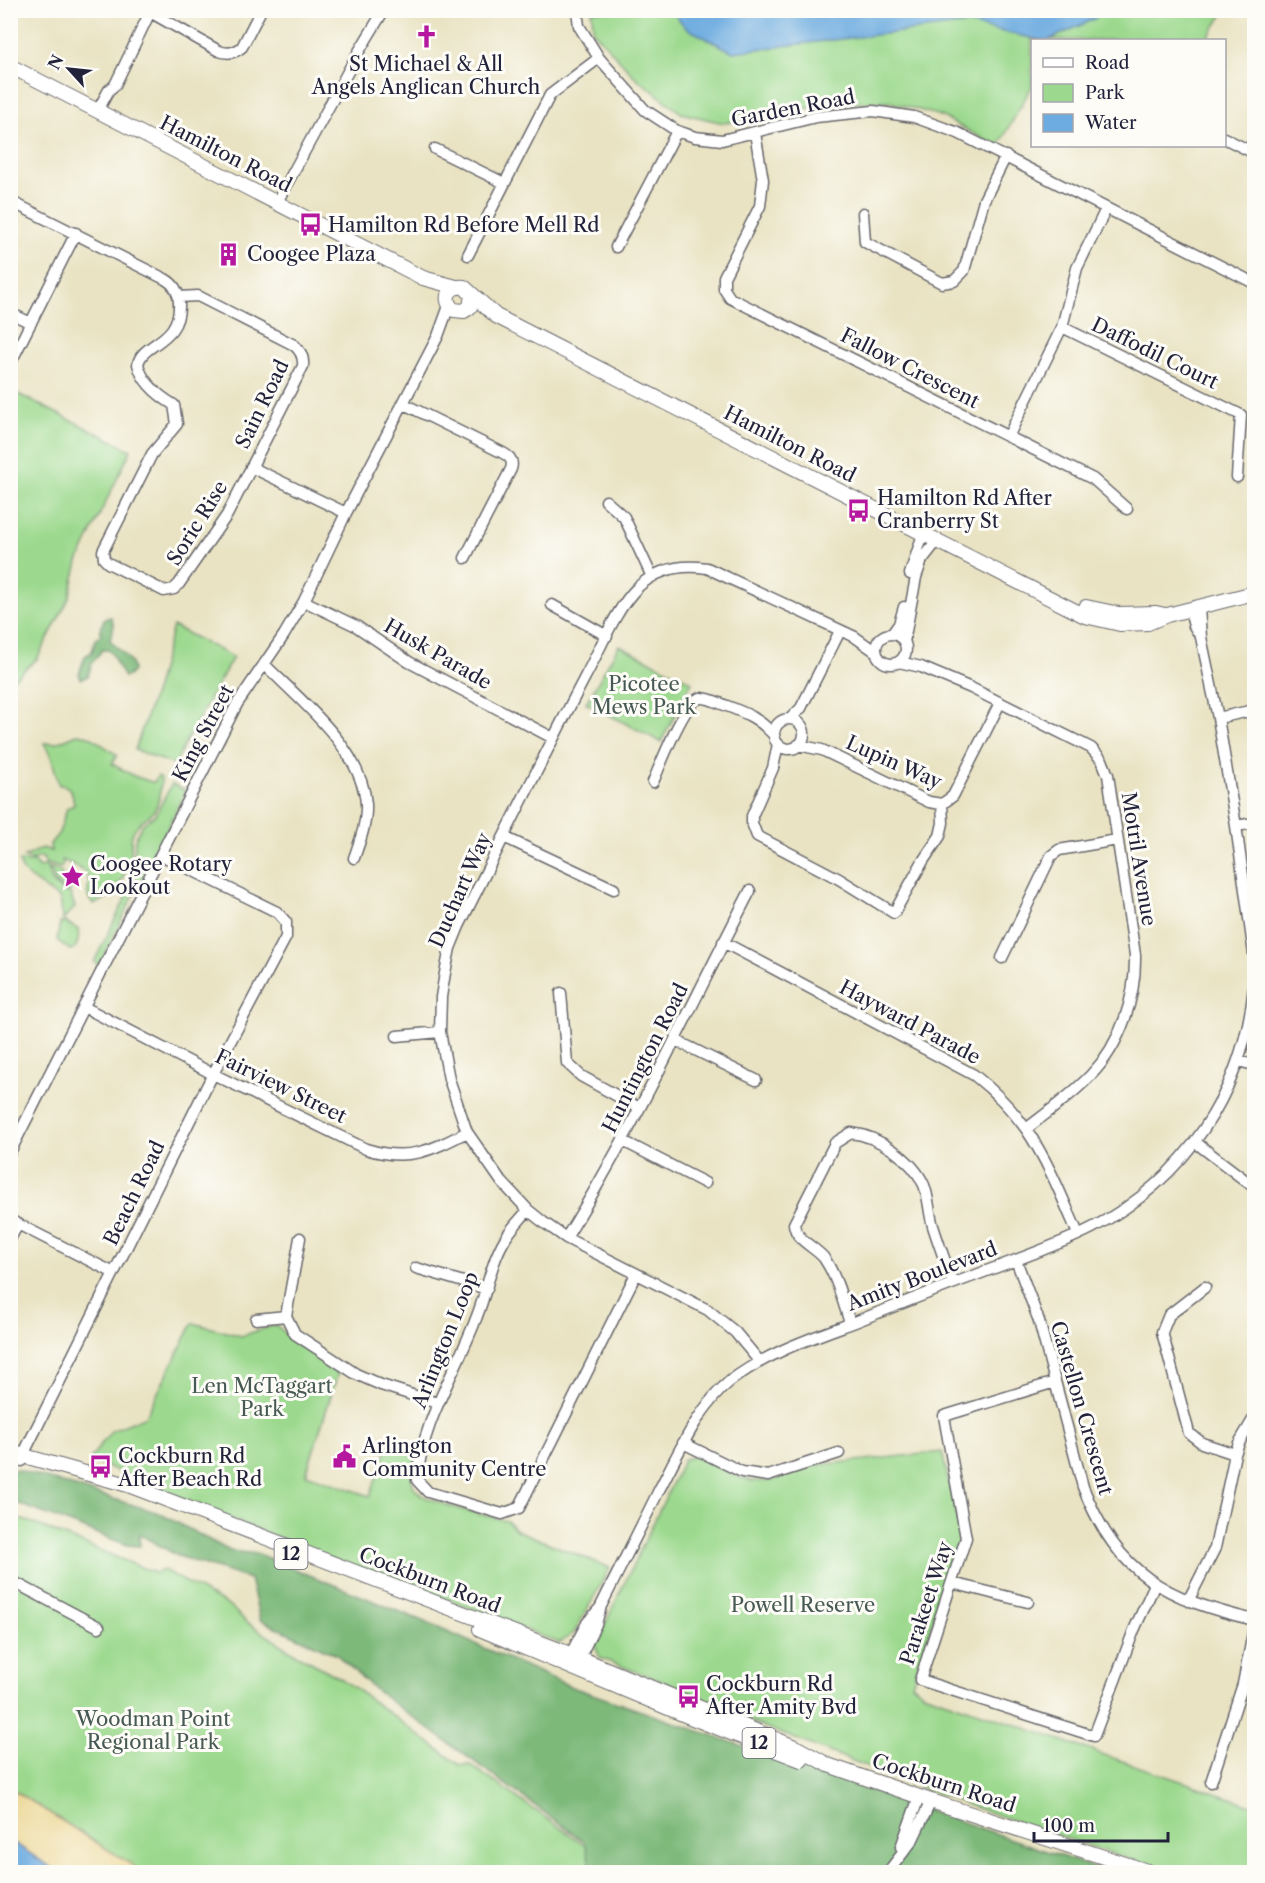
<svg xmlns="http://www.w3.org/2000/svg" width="1265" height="1883" viewBox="0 0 1265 1883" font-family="'Libre Caslon Text',serif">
<rect width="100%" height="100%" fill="#fdfcf7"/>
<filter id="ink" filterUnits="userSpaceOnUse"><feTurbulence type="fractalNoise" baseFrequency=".0167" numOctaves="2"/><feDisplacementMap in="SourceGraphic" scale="12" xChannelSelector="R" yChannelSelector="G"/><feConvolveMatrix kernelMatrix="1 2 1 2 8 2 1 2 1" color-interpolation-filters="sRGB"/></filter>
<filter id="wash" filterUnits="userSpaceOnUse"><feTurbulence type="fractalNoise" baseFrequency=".008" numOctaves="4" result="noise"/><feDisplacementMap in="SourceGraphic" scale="24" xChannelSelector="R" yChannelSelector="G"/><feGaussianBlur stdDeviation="1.35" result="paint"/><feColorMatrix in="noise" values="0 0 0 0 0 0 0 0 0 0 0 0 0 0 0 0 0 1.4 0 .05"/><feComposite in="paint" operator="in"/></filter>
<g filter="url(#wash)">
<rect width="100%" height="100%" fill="#e9e3c3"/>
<path fill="#9cd98e" stroke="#5f7e64" stroke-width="1.5" d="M592 11H1225L1206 40H1032V86L998 147 941 116 890 102 831 103 766 118 723 123 681 113 634 76 593 31Z
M10 390 131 450 101 512 78 562 69 598 37 659 11 681Z
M173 626 233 657 184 745 175 765 135 750 156 688Z
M619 645 692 682 661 742 586 703Z
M77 734 89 736 117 755 112 764 134 776 151 782H154L158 776 161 778C160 789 161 804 152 813 145 820 138 822 133 832 130 839 132 843 131 850 130 871 114 900 93 904 76 888 109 877 62 860L63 865 60 868 45 863 43 858 38 857 34 860 24 857 43 848 51 851 50 844 59 833 67 808 74 805C73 795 72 785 59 785L51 756 44 743H56Z
M172 784 186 791 99 965 94 962 141 867 134 863 135 840 138 832 144 823 156 814Z
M24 861 34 862 39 868 46 865C51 881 54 889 70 893L75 907 63 920 60 899 30 878 23 871 19 862Z
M49 867 62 872 61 876 76 884 69 891 57 885Z
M65 922 79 930C78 938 79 949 70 950L57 940 60 923Z
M193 1323 241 1336 276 1325 293 1340 339 1370 306 1474 370 1496 389 1443 406 1449 416 1459C413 1470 408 1481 417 1491 427 1503 490 1516 507 1521L516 1530 610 1568 574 1633 559 1643 453 1601 407 1589 169 1494 90 1459 111 1431 146 1416Z
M942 1452 961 1536 912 1684 923 1693 1254 1806V1872H1166L965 1804 720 1710C683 1685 641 1675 600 1658L595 1645 684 1459 697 1456 739 1477 752 1481H770L817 1465Z
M11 1517 30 1522 155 1573 164 1570 231 1607 246 1622 294 1653 342 1679 460 1765H470L588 1847 617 1872H58L11 1841Z"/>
<path fill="#7db979" stroke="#506e5a" stroke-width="1.5" d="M111 617 114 625 110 640C117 649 132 657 133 671L128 676 124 677C117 668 116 657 108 650H102L92 663 88 676 81 679 79 674 85 656 92 652 95 640 101 635 100 629 104 619Z
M16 1469 159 1513 230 1551 258 1554 425 1622 572 1687 1107 1872H592L585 1842 378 1692 337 1655 260 1620 250 1579 178 1556 139 1534 140 1546 127 1545 11 1501 10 1473Z"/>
<path fill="#eeda9e" stroke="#887e6c" stroke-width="1.5" d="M10 1788 129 1863 142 1872H58L11 1841Z"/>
<path fill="#6dace0" stroke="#48678e" stroke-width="1.5" d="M672 11H1097L1096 18 1049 40H1040L968 24 733 52 686 28Z
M10 1841H11L58 1872H11Z"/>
</g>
<g filter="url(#ink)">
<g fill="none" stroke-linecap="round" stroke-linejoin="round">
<defs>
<path id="minor" d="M577 10 579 26 599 58 645 110 677 131 695 137 722 140 816 117 873 111 914 117 958 133 1254 283
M150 12 219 51C227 54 235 53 242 47L261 10
M98 110 109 90 115 85 151 10
M755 133 763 180 760 206 724 277V289L730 298 1093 479 1127 509
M1224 138 1254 153
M435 149 504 183
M10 201 165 279C174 284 179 292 179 303 181 343 142 342 138 364 142 383 159 396 174 405L177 424 152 454 103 551 104 559 108 563 164 591 174 589 179 584 227 515 303 366C304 357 301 351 294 345L198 296 179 297
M277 202 358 53 384 10
M863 213 865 242 942 283 954 281 964 271 984 200 1006 156
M616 247 677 131
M468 255 550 95 599 58
M10 313 31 323
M1062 327 1241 415 1237 477
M10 364 76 233
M404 404 501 452C509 456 514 460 511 469L465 558
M1008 437 1062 327 1077 268 1106 209
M251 467 346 513
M606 501 624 517 652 577
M910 574 923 534
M304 601 356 626 409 662 553 738
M552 605 607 636
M1199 608 1201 637 1218 718 1236 826 1254 954
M1190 611 1194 626 1201 637
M892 634 899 624 904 607
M876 649a15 15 0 1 1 30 0a15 15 0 1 1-30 0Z
M904 642 916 577 922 560 937 541
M899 662 921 667 971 688 1091 748 1102 760 1108 775 1135 955C1136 997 1121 1044 1091 1075 1072 1095 1048 1112 1026 1129
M264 664C301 701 362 749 366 804 367 823 360 841 354 858
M1218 718 1254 710
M774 734a15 15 0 1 1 30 0a15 15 0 1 1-30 0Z
M790 719 801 708 840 631
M778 744 773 768 752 816V823L757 836 839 879 894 913 923 861 940 836 943 823 942 804
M798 745 822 750 929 802 942 804 953 796 1000 703
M653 782C660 766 684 702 700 698 708 697 719 703 727 706 748 714 758 718 773 734
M1236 826 1254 823
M504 837 614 889
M723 942 974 1075C993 1090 1012 1109 1026 1129 1048 1161 1063 1199 1078 1234
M1002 958 1051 856 1059 850 1117 840
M561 993 567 1063 581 1076 639 1108
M84 1007 213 1074 366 1149C408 1162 430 1151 467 1132
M397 1036 440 1032
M675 1040 756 1080
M1238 1061 1254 1065
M623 1141 705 1183
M1195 1142 1254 1187
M10 1152 237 704 284 635 304 601 346 513 438 336 449 306
M528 1210C521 1219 511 1228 505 1239 491 1262 487 1291 477 1316 457 1371 422 1420 417 1480L428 1492 502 1514 519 1508 636 1274
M10 1220 114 1273
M300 1238 286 1316 295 1334 356 1374 381 1385 437 1403
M566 1238C635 1127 690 1007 750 891
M10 1239 18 1224
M1016 1260 1039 1321 1083 1487C1118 1576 1167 1599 1254 1620
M416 1268 487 1289
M1205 1287 1169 1315 1162 1332 1189 1433 1202 1443 1235 1454
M256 1319 286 1316
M850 1323C843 1302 837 1277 824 1258 814 1246 796 1241 794 1224L835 1143 851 1133C879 1136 913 1160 924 1185 929 1198 929 1213 933 1226 939 1245 946 1264 953 1283
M760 1362 735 1332 708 1310 566 1238 543 1222 528 1210 501 1181 467 1132 449 1079 440 1032 441 997 445 973 450 948 459 926C501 843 542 759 585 677 601 648 615 609 639 586 658 569 682 564 707 568L855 637 876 652
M1055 1382 944 1416 966 1538 920 1680 1094 1736 1134 1630 1155 1584
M683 1443 742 1472 768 1476 839 1453
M22 1461 27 1447 213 1074 286 937V922L277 912 161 855
M10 1580 99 1627
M952 1583 1028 1602
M1188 1601 1215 1548 1235 1454 1239 1443 1254 1418
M568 1659 587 1623 599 1609
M577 1663 596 1624 601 1606C620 1568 640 1529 659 1490 677 1456 699 1406 729 1382 766 1353 812 1338 855 1322 895 1306 935 1290 976 1275 1015 1260 1055 1247 1092 1228 1186 1179 1243 1092 1254 987
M1211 1782 1243 1684 1254 1628
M901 1847 919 1797
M888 1872 912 1841 931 1801"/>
<path id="major" d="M10 66 423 278 456 287
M472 295 470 307 464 311 454 310C442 300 448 285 464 287L496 316 1085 616 1120 624 1148 623 1167 615 1254 593
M1086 607 1119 614 1156 613 1165 615
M10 1452 128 1485 570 1654 797 1748 828 1765 931 1801 1150 1872
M480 1629 690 1717 801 1760"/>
</defs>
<use href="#minor" stroke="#68666b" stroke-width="13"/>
<use href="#major" stroke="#68666b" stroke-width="16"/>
<use href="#minor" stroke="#fff" stroke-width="10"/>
<use href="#major" stroke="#fff" stroke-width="14"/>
</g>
</g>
<defs>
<symbol id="church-bare" viewBox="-9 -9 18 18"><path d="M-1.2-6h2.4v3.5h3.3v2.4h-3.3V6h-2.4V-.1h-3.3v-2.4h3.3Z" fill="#b5179e" stroke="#fdfcf7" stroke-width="2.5" paint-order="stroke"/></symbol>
<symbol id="bus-bare" viewBox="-9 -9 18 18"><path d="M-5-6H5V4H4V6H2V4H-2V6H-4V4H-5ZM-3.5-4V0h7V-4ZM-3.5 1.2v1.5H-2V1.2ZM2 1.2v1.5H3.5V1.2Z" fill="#b5179e" stroke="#fdfcf7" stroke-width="2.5" paint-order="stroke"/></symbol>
<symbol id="building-bare" viewBox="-9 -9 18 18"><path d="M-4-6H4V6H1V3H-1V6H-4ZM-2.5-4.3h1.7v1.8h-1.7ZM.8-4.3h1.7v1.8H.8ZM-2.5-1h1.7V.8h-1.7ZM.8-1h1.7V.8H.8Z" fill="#b5179e" stroke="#fdfcf7" stroke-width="2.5" paint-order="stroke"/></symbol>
<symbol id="sight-bare" viewBox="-9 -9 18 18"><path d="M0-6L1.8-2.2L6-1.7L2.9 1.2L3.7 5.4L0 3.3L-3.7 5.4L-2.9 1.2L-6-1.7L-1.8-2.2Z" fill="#b5179e" stroke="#fdfcf7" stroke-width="2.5" paint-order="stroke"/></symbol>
<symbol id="civic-bare" viewBox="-9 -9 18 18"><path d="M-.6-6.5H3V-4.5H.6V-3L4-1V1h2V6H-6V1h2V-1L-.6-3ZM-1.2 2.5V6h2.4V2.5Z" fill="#b5179e" stroke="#fdfcf7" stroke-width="2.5" paint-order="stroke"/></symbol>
</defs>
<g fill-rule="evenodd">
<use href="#church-bare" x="410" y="20" width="33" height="33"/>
<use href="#bus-bare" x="294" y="208" width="33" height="33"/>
<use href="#building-bare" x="212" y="238" width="33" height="33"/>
<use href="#bus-bare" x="842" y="494" width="33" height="33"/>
<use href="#sight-bare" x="56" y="860" width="33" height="33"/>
<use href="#civic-bare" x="328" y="1440" width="33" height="33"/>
<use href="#bus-bare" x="84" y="1450" width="33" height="33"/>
<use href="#bus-bare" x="672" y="1680" width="33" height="33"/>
</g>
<g text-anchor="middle" stroke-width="6" stroke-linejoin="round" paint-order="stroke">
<g fill="#fdfcf7" stroke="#646373" stroke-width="1.5">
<rect x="274.5" y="1539" width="33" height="30" rx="4.5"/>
<rect x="742.5" y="1728" width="33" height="30" rx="4.5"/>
</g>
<g font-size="18" font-weight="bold" fill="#22223b">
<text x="291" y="1560">12</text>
<text x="759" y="1749">12</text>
</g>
<g font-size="20" fill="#22223b" stroke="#fdfcf7" text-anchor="start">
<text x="426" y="71" text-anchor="middle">St Michael &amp; All<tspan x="426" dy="23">Angels Anglican Church</tspan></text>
<text x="328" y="232">Hamilton Rd Before Mell Rd</text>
<text x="247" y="261">Coogee Plaza</text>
<text x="877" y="505">Hamilton Rd After<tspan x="877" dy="23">Cranberry St</tspan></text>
<text x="90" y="871">Coogee Rotary<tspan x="90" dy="23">Lookout</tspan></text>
<text x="362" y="1453">Arlington<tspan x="362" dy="23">Community Centre</tspan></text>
<text x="118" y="1463">Cockburn Rd<tspan x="118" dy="23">After Beach Rd</tspan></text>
<text x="706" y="1691">Cockburn Rd<tspan x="706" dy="23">After Amity Bvd</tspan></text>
</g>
<g font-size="20" fill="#22223b" stroke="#fdfcf7">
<text transform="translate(793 108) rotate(-11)" y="7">Garden Road</text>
<text transform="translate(226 154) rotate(27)" y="7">Hamilton Road</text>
<text transform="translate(1155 353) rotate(26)" y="7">Daffodil Court</text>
<text transform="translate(910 368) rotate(27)" y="7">Fallow Crescent</text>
<text transform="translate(262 404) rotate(-64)" y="7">Sain Road</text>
<text transform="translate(790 444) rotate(27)" y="7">Hamilton Road</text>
<text transform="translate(197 523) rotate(-58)" y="7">Soric Rise</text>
<text transform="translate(438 654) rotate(30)" y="7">Husk Parade</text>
<text transform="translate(203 733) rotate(-62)" y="7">King Street</text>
<text transform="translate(894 762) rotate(24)" y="7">Lupin Way</text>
<text transform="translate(1139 859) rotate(81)" y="7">Motril Avenue</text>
<text transform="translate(460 890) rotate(-66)" y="7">Duchart Way</text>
<text transform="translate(910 1022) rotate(28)" y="7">Hayward Parade</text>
<text transform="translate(645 1058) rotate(-63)" y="7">Huntington Road</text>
<text transform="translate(281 1086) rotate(26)" y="7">Fairview Street</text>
<text transform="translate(134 1193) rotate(-64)" y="7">Beach Road</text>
<text transform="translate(922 1276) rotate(-21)" y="7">Amity Boulevard</text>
<text transform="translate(445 1340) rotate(-68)" y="7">Arlington Loop</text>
<text transform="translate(1082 1408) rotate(74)" y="7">Castellon Crescent</text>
<text transform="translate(430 1580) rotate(21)" y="7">Cockburn Road</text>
<text transform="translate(926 1603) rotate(-72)" y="7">Parakeet Way</text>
<text transform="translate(944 1783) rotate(18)" y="7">Cockburn Road</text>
</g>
<g font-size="20" fill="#475954" stroke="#fdfcf7">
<text x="644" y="691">Picotee<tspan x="644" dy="23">Mews Park</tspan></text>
<text x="262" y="1393">Len McTaggart<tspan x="262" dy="23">Park</tspan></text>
<text x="803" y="1612">Powell Reserve</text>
<text x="153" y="1726">Woodman Point<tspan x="153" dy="23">Regional Park</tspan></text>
</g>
</g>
<rect width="1265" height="1883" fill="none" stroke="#fdfcf7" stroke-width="36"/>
<rect x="1031" y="39" width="195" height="108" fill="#fdfcf7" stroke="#a5a5ac" stroke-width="1.5"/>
<rect x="1043" y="58" width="30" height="9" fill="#ffffff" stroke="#a5a5ac" stroke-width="1.5"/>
<text x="1085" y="69" font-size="18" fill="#22223b">Road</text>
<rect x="1043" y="84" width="30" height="18" fill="#9cd98e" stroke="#a5a5ac" stroke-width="1.5"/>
<text x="1085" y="99" font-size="18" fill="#22223b">Park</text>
<rect x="1043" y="114" width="30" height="18" fill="#6dace0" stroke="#a5a5ac" stroke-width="1.5"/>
<text x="1085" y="129" font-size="18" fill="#22223b">Water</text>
<g transform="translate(69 69) rotate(297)" stroke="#fdfcf7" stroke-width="4.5" paint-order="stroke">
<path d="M0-4.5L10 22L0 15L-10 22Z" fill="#22223b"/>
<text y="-9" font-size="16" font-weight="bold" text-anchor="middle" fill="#22223b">N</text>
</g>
<path d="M1034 1832v9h134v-9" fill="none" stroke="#22223b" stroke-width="3"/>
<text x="1043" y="1832" font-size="18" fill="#22223b" stroke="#fdfcf7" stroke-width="4.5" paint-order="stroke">100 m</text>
</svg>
